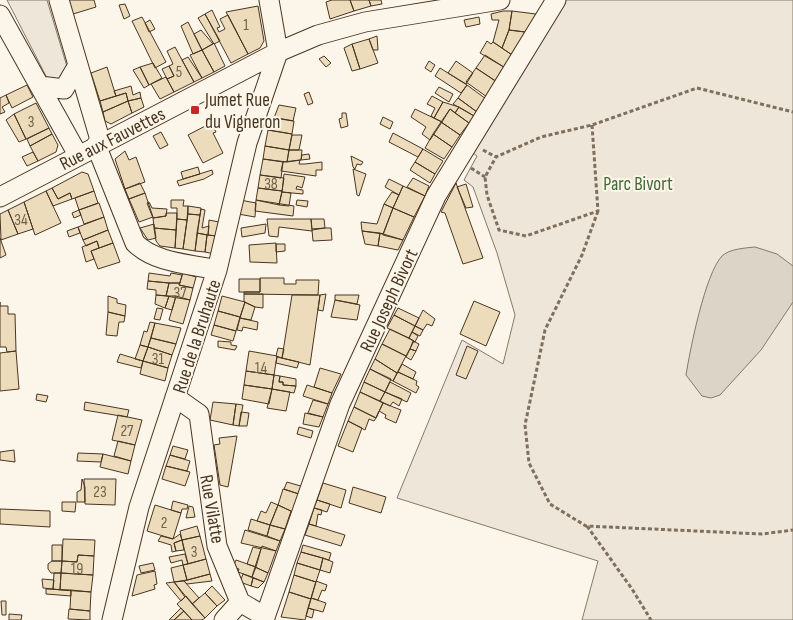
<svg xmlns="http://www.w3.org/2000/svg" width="793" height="620" viewBox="0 0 793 620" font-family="'Sofia Sans Condensed',sans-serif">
<rect width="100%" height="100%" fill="#fbf6e9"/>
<path fill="#ede6d9" stroke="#887966" d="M7 0H47L68 70 61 80 47 78Z
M566 0H793V620H582L598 561 397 498 462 340 503 364 515 315 497 253 473 187 464 180 477 156 473 153Z"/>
<path fill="#dcd4c6" stroke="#887966" d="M755 247 777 254 793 266V302L761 350 720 395 711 398 702 396 686 375C690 350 705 274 722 256 729 249 745 248 755 247Z"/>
<path fill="#ecdcbc" stroke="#4a3520" d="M69 0H94L96 7 73 14Z
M332 0H350L354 11 330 19 326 2Z
M350 0H369L371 6 354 11Z
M369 0H381L382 4 371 6Z
M125 4 130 16 124 19 119 5Z
M258 6 264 41 260 48 248 54 226 12Z
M212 10 220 27 217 28 219 32 225 29 220 19 228 15 248 54 231 63 205 14Z
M503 11H512L509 30 502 48 493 42 499 20H492L491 14Z
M512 11 536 14 533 33 509 30Z
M205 14 220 41 214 44 198 18Z
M142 17 166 62 155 68 132 21Z
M479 17 480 24 466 27 464 20Z
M150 20 155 29 149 32 145 23Z
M188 22 202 50 193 54 181 26Z
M201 30 213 44 202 50 194 34Z
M509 30 533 33 515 57 502 48Z
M377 36 378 50H373L369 39Z
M369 39 378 63 360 69 352 44Z
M487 41 491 44 493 42 515 57 507 69 480 53Z
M214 43 225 66 214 72 202 50Z
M352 44 360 69 352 71 344 48Z
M175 47 194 82 174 92 167 79 174 76 169 66 173 64 167 51Z
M202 50 214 72 202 78 190 55Z
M485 55 507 69 497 82 476 68Z
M324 56 331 63 326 67 319 59Z
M188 57 202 78 194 82 182 60Z
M429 61 435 65 431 72 425 68Z
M456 61 473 73 466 84 448 73Z
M153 63 162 78 149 85 140 67Z
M169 66 174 76 167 79 162 69Z
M107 67 116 96 100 101 91 73Z
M140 67 149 85 144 88 133 70Z
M440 68 467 85 461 93 435 76Z
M476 68 497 82 487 97 466 82Z
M166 77 174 92 160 99 151 84Z
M27 85 33 97 12 108 6 95Z
M467 85 486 99 477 112 458 98Z
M131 86 133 95 140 92 141 98 128 101 126 93 116 96 114 91Z
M439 87 453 94 449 102 435 93Z
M309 92 313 103 308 105 304 94Z
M126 93 128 101 103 112 100 101Z
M6 95 9 103 2 107 5 112 0 114V98Z
M432 96 443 102 434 118 431 116 435 108 427 104Z
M141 98 144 107 132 113 128 101Z
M458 98 477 112 474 116 453 104Z
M128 101 132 113 111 124 105 121 103 112Z
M443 102 459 107 455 113 450 109 442 122 434 118Z
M36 103 49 128 26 139 14 114Z
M279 105 296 108 293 121 274 118Z
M459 107 474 116 469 123 455 113Z
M415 109 442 122 430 140 422 134 426 127 411 117Z
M450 109 469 123 460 135 441 122Z
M342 113H346L348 126 341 128 339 119 342 118Z
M14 114 26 139 19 142 6 120Z
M272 117 294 121 292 134 268 130Z
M383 117 393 122 390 129 380 124Z
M441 122 460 135 452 147 433 134Z
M211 123 216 132 213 133 223 153 203 163 188 135Z
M49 128 52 134 30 146 27 139Z
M268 130 292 134 289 150 265 146Z
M161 132 168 145 160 149 153 136Z
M393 133 423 149 418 157 389 142Z
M52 134 58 145 56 152 38 161 30 146Z
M433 134 452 147 444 159 425 148Z
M292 135H302L299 150H289Z
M265 146 289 150 287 162 263 159Z
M423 149 443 161 435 174 415 162Z
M289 150H302L301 160 287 162Z
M125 151 129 160 136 157 145 182 125 189 115 159Z
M33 152 38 161 27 166 22 157Z
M309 154 310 159 301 160 302 155Z
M351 156 363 162 361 165 357 164 355 169 353 167Z
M263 159 283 162 281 178 260 175Z
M300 160 299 164H305L322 162V170H316V176L281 171 283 162Z
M415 162 435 174 430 183 410 170Z
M198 167 200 174 183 179 181 172Z
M353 169 366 174 359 196 357 195Z
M212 170 213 174 204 179 179 186 177 181Z
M82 172 88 174 94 191 72 199 70 193 58 199 52 188Z
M284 174 305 177 302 188 297 186 296 189 303 190V194L282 192Z
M260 175 284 178 282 191 258 188Z
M413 178 429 186 425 196 407 187Z
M389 179 403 186 399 195 385 187Z
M140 183 145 193 129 199 125 189Z
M456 183 483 258 463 264 445 213 441 212Z
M466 184 473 207 466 208 457 187Z
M403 186 425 196 414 217 393 208Z
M52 188 58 199 70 193 72 199 53 206 46 191Z
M258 188 282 191 279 205 256 200Z
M46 191 61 223 35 235 24 202Z
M94 191 98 203 79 210 75 198Z
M282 192 291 193 289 206 279 205Z
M392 192 399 195 393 208 384 204Z
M145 193 153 217 139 222 129 199Z
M171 200H184L183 206H188L187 220 177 219V208H171Z
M240 200 256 203 255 217 238 214Z
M256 200 294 206 293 216 255 211Z
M297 200 308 201 307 207 296 205Z
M24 202 33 229 18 234 8 210Z
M149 202 152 208 167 209 166 216 153 218 147 203Z
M99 203 104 217 84 224 79 210Z
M384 204 393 208 383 234 362 231 361 222 377 224Z
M188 206 201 208 200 215 188 214Z
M393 208 414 217 403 240 383 235Z
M201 209 205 210 202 228 209 226 208 235 197 233Z
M8 210 18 234 1 240 0 214Z
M79 210 81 215 74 218 72 213Z
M166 213H177L176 230 154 228 153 218 166 216Z
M188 214 200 215 195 251 183 249Z
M104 217 108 230 83 240 78 227Z
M177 219 187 220 183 249 175 248Z
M267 219H311L312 231 279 227 278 237 269 236Z
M311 219H324L325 228 312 229Z
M209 220 219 222 217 236 208 235Z
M154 224 156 238 148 240 140 228Z
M266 224 265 233 242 237 241 228Z
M78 227 80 233 69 237 67 231Z
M154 228 176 230 175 248 160 246 156 241Z
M325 228H331L332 240 313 241 312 230Z
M108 230 113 243 99 248 97 241 86 246 83 240Z
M362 231 380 233 378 246 365 244Z
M197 233 207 235 205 252 195 251Z
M380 233 403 240 398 250 378 246Z
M207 235 217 236 214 254 205 252Z
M0 238 6 255 0 258Z
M97 241 99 248 91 251 94 259 86 262 82 247Z
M113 243 120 262 98 269 91 251Z
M276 243 277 263 250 262 249 245Z
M276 244H285V251L276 252Z
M149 273 170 276 171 273 182 275 180 283H169L148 281Z
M183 273 196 277 193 288 179 285Z
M260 278H284V284H296V280H319L318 295 244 294V292H260Z
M239 279H260V292H239Z
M148 281 169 283 166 296 156 295V290L147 289Z
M169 283H180L179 285 193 288 190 300 166 296Z
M244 294H263V308L255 307 244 302Z
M326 294 323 311 318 310 320 295Z
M156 295 169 296 165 308 155 304Z
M292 295H320L310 365 282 358Z
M335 295H359L357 304 335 300Z
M108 296 117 299V303L126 305 125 316 108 312Z
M169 296H176L172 310 165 308Z
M176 296 190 300 183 324 169 320Z
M222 296 245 302 240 317 218 311Z
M335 300 360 305 357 320 331 317Z
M474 301 500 312 486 346 460 334Z
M0 302V306H8V314H15L16 351 7 352 6 347H0Z
M245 302 255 307 251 320 240 318Z
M157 308 163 309 160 320 154 319Z
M398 308 419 318 415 326 394 315Z
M423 310 435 319 432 326 427 324 423 330 415 326Z
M218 311 240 317 236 331 214 325Z
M108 312 125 316 124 322H119L117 336 106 335Z
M394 315 415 326 409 338 387 328Z
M240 318 258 322 257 330 243 327 242 331 237 330Z
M150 322 155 323 148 347 140 345 144 331 147 332Z
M155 323 181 328 176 344 151 338Z
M214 325 236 331 233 341 211 335Z
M415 326 423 330 420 336 412 332Z
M390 329 414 341 406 356 382 344Z
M412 332 418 336 415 342 409 338Z
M151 338 176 344 172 355 148 347Z
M218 341 231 342V345L237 346 235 350 218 347Z
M413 341 419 344 416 351 410 349Z
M382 344 406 356 397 373 375 359Z
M140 345 148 347 143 361 135 359Z
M467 346 478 351 466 379 456 375Z
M148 347 172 355 168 368 143 361Z
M278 348 284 349 282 358 276 356Z
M410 349 416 351 411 360 406 357Z
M16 351 19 389 0 391V353Z
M249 351 277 356 274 375 246 371Z
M120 354 143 361 141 368 117 362Z
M277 357 299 362 297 368 276 363Z
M375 359 397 373 393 381 370 369Z
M143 361 168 368 165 381 140 374Z
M402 364 416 372 413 379 398 372Z
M320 368 341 374 332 393 314 387Z
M370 369 391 379 385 392 364 382Z
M246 371 274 375 272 389 244 385Z
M398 372 417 381 416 385 419 387 416 393 393 381Z
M274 375 280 376 279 382H283V385L296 386 294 393 272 389Z
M280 376 296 379V386L283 385V382H279Z
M364 382 385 392 380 401 360 392Z
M390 382 411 393 407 402 385 392Z
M244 385 272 389 269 404 242 399Z
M307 385 332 393 328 404 303 396Z
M272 389 290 392 286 411 267 408Z
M360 392 383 403 376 418 354 407Z
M385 392 402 399 399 406 393 402 390 406 380 401Z
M37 394 48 396 46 402 36 400Z
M313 400 328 404 323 417 308 413Z
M85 402 129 410 127 417 84 410Z
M213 402 236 404 233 425 210 420Z
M383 403 401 410 396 423 385 418 386 415 379 411 376 418Z
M236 404 243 405 239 426 233 425Z
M354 407 376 418 374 421 369 419 365 430 348 421Z
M241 412 249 413 247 426H239Z
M305 413 323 417 319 427 303 424Z
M118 415 142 420 135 445 112 440Z
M348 421 362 428 353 452 338 446Z
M299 427 313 431 311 438 297 434Z
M237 436 228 487 220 485 214 445 220 444 219 438Z
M118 441 135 445 131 461 114 456Z
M173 446 188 450 185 459 170 455Z
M14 450 15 462 0 460V452Z
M78 453 103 454 101 462 77 461Z
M103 454 131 461 128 474 100 467Z
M170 455 190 461 187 471 166 466Z
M166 466 190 472 185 486 162 479Z
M82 479 85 487V502H77V492L81 490Z
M84 479H116L115 505 85 504Z
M287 482 304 487 302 495 284 489Z
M323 483 346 490 341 508 317 500Z
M353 487 386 497 381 513 349 503Z
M283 489 302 495 295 513 278 505Z
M317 500 330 504 327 512 314 508Z
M173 501 188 505 187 509H182L181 513 171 510Z
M62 502H76L75 512 62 511Z
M271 502 278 505 270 525 257 521 261 511 266 513Z
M155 505 181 513 173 539 147 531Z
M278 505 291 511 285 529 270 525Z
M189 506 193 507 195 517 186 518Z
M314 508 322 510 321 515 318 514 316 526 309 524Z
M0 509 50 511V527L0 524Z
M251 519 270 525 267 536 248 530Z
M309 524 345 535 341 546 305 535Z
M270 525 285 529 280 541 267 536Z
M197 526 200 536 182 540 180 531Z
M245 530 280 541 276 551 241 543Z
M180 534 182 540 174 543 176 551 172 552 171 545 158 541 161 536 173 539Z
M200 536 206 559 188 564 182 540Z
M63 539 95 540 94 556 78 555 77 562 62 561Z
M182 540 184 550 176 551 174 543Z
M52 545H62V561H52Z
M303 545 331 553 329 560 301 552Z
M262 546 276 551 268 573 255 567Z
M253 547 261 549 256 567 247 564Z
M301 552 323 558 320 570 297 563Z
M185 554 188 564 183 565 187 580 174 582 171 568 183 565 182 560 171 563 169 557Z
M78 555 94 556 93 575 61 573 62 561 77 562Z
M323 558 333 562 330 573 320 570Z
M206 559 210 574 187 580 183 565Z
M236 560 256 567 252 577 238 572 239 569 233 567Z
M52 561H62L61 573H51L48 569V564Z
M153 563 155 570 141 573 139 566Z
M297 563 320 570 316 582 294 575Z
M255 567 268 573 264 582 252 577Z
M155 571 157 584 154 585 155 589 132 596 137 575Z
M54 573H61L60 590 53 589Z
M61 573 93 575 91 592 60 590Z
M210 574 212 581 187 584 184 581Z
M243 574 253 578 251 586 240 582Z
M294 575 316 582 311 599 289 592Z
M253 578 264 582 258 588 251 586Z
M42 579 54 580 53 589 43 588Z
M184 581 199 598 192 604 174 582Z
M316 581 327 585 325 591 322 590 318 600 311 598Z
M174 582 185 597 181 601 166 583Z
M212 586 225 600 217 606 205 593Z
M46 589 71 590V596L46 594Z
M71 590 91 592 90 611 70 609Z
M289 592 311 599 305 620 281 617Z
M205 593 217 606 205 618 192 604Z
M186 596 205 618 202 620H192L177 604Z
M311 598 326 603 323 612 308 608Z
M1 601H6V615H2Z
M181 608 184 611 174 620H169Z
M308 608 314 610 312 618 306 616Z
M69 609 90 611V620L68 619Z
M184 611 192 620H174Z
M9 614 22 615 21 620H9Z"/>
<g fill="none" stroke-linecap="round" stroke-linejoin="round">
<defs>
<path id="minor" d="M59 0 101 143
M0 15 78 155
M40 86 64 89 78 65
M96 145 135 243C155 263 190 264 217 270
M0 197 278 52 318 35 365 22 500 0
M175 397 199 414 217 546 240 602 264 616
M112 620 139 507 217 270 247 143 278 52 269 0
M224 620 240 602
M264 620 340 404 436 196 556 0"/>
</defs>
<use href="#minor" stroke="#4a3520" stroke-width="21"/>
<path stroke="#7f6f5c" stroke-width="3" stroke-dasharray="4 2.5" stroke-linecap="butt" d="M592 125 598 211 526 236 499 230 487 195 485 177 496 157 541 137 592 125 697 88 793 112
M483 150 496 157
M471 168 485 177
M598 211 582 255 545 330 525 425 529 463 550 504 586 526 762 534 793 530
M587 526 632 589 651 620"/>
<use href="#minor" stroke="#fbf6e9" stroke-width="19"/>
</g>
<rect fill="#c62828" stroke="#fbf6e9" stroke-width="2" x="190" y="105" width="10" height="10" rx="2.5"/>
<g text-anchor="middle" stroke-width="4" stroke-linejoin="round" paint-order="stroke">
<g font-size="16" fill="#725f47">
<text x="246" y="30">1</text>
<text x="179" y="77">5</text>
<text x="31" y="127">3</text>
<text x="271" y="189">38</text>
<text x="21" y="225">34</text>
<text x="180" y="298">37</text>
<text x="158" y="364">31</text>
<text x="261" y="373">14</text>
<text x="127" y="436">27</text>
<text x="100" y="497">23</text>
<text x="164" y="528">2</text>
<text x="194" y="557">3</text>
<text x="77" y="574">19</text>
</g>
<g font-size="19" fill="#4a3520" stroke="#fbf6e9" text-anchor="start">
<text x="205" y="106">Jumet Rue<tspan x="205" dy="22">du Vigneron</tspan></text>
</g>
<g font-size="19" fill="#4a3520" stroke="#fbf6e9">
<text transform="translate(112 138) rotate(-27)" y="7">Rue aux Fauvettes</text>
<text transform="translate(388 300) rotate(-65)" y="7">Rue Joseph Bivort</text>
<text transform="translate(196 336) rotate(-72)" y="7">Rue de la Bruhaute</text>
<text transform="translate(213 509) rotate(80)" y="7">Rue Vilatte</text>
</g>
<g font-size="19" fill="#436837" stroke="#fbf6e9">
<text x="638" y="190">Parc Bivort</text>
</g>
</g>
</svg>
